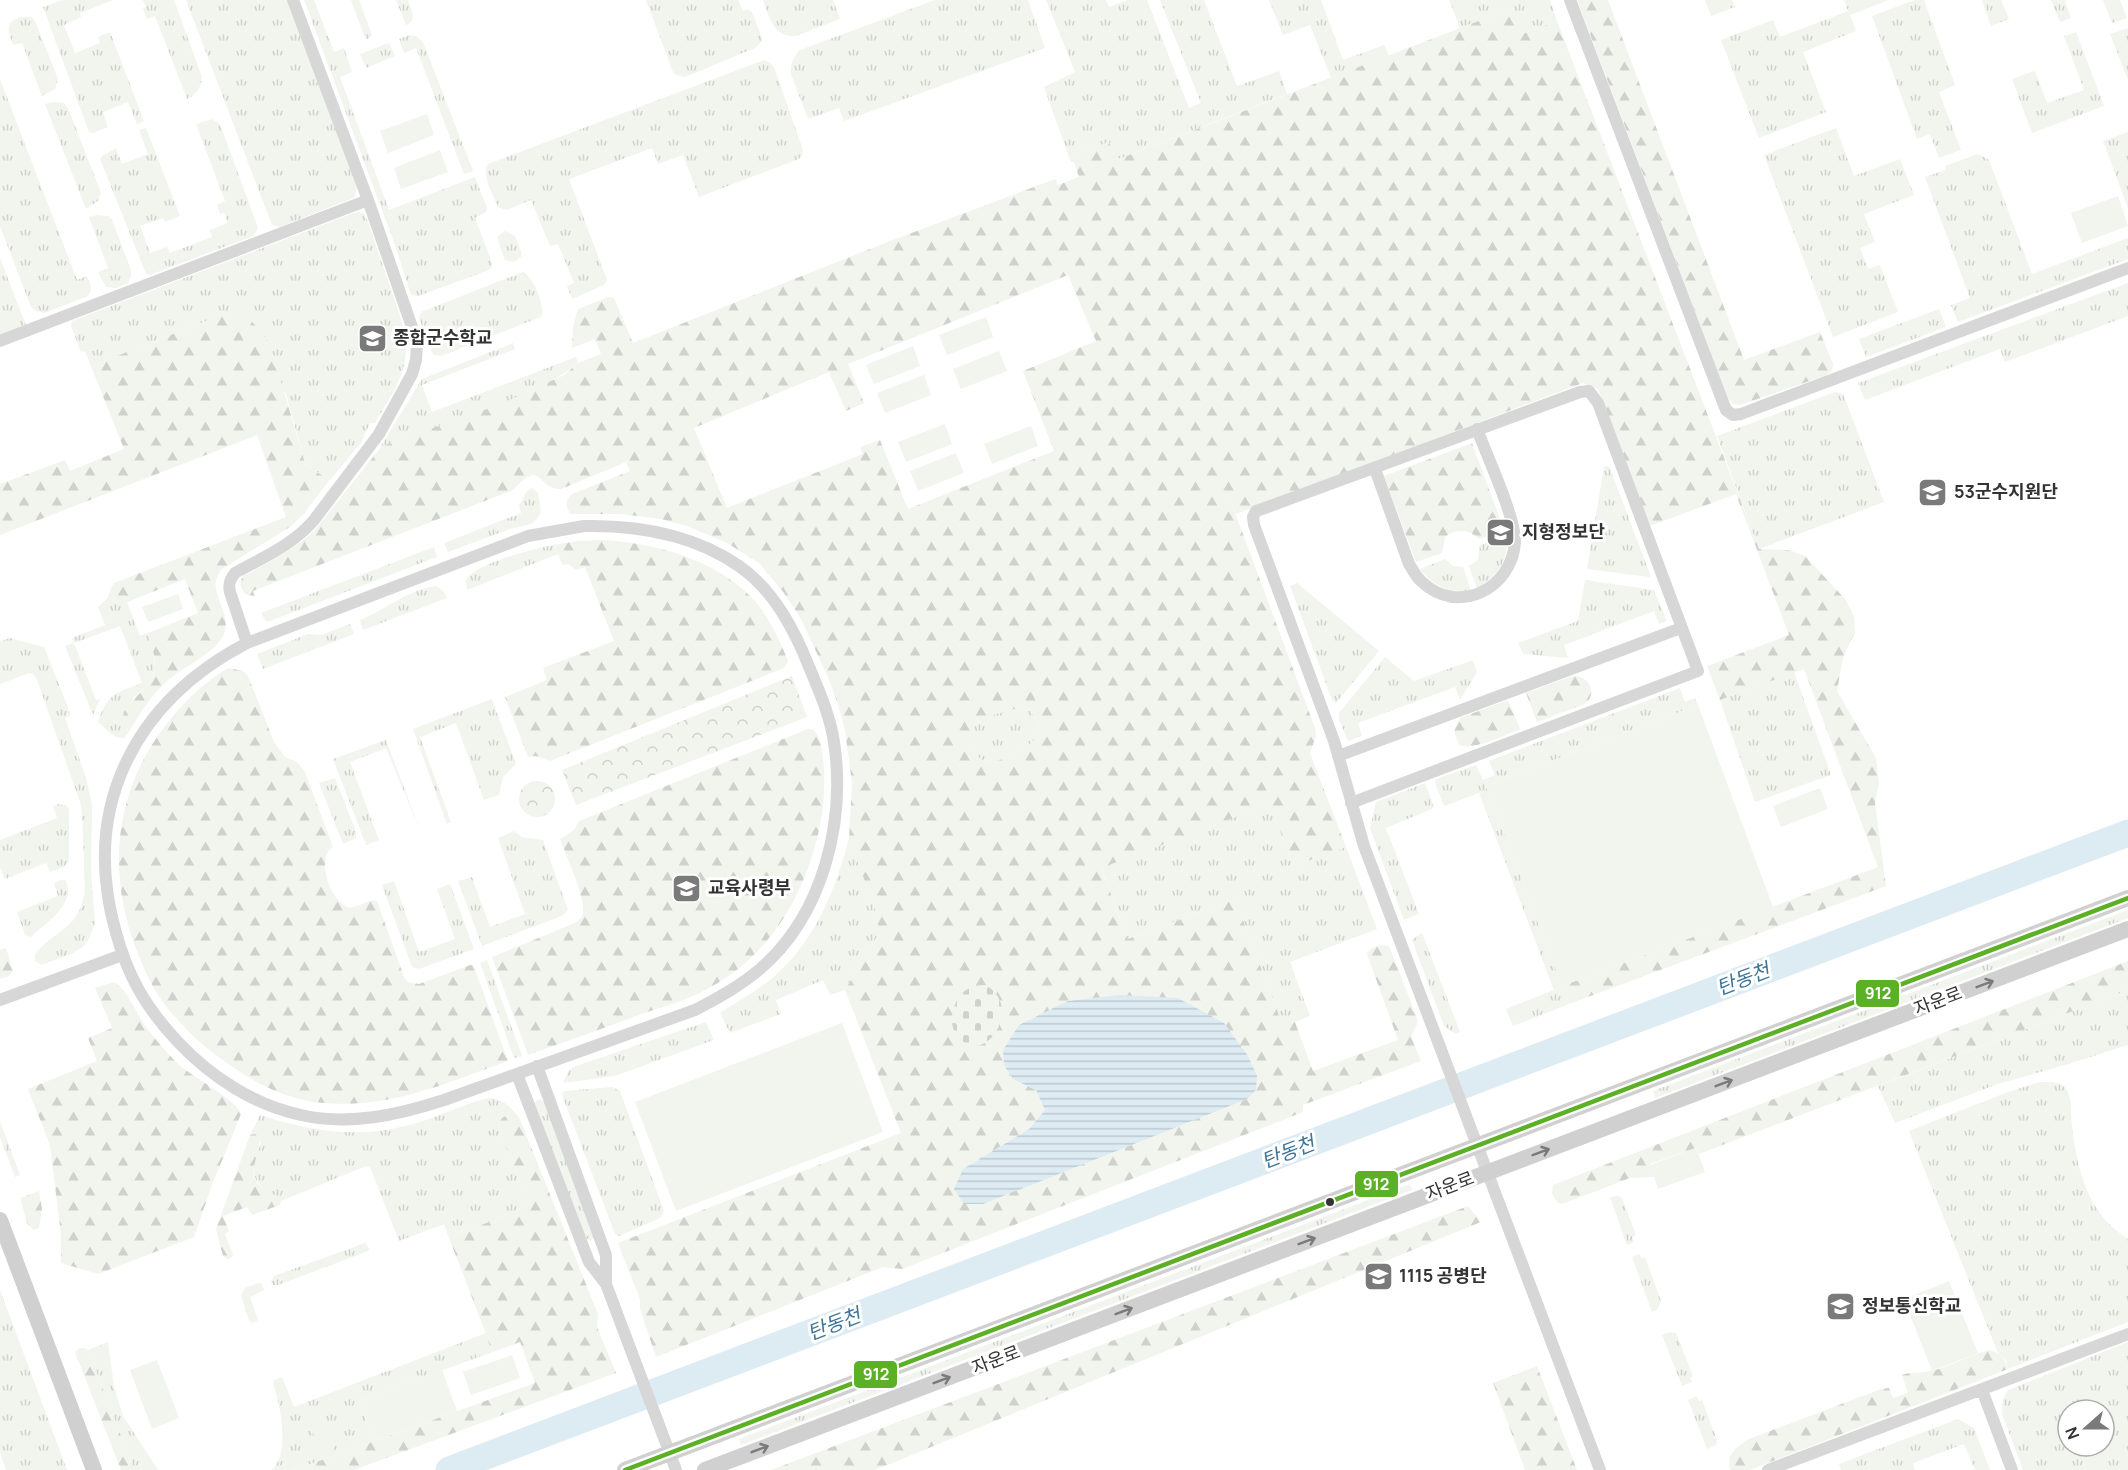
<svg xmlns="http://www.w3.org/2000/svg" width="2128" height="1470" viewBox="0 0 2128 1470" font-family="Manrope,'Noto Sans KR',sans-serif">
<defs>
<pattern id="grass-tufts" width="24" height="20" patternUnits="userSpaceOnUse" patternTransform="scale(1.5)"><rect width="24" height="20" fill="#f1f5ed"/><path d="M3 7l-1-3M5 7V3M7 7l1-3M15 17l-1-3M17 17v-4M19 17l1-3" fill="none" stroke="#cfd2cc"/></pattern>
<pattern id="forest-firs" width="22" height="20" patternUnits="userSpaceOnUse" patternTransform="scale(1.5)"><rect width="22" height="20" fill="#f1f5ed"/><path d="M5 1l3.5 6h-7zM16 11l3.5 6h-7z" fill="#cfd2cc"/></pattern>
<pattern id="cemetery-stones" width="16" height="16" patternUnits="userSpaceOnUse" patternTransform="scale(1.5)"><rect width="16" height="16" fill="#f1f5ed"/><path d="M2 7V4a2 2 0 0 1 4 0v3zM10 15v-3a2 2 0 0 1 4 0v3z" fill="#cfd2cc"/></pattern>
<pattern id="park-crowns" width="20" height="18" patternUnits="userSpaceOnUse" patternTransform="scale(1.5)"><rect width="20" height="18" fill="#f1f5ed"/><path d="M2 6a3 3 0 1 1 6 0M12 15a3 3 0 1 1 6 0" fill="none" stroke="#cfd2cc"/></pattern>
<pattern id="water-rules" width="6" height="5" patternUnits="userSpaceOnUse" patternTransform="scale(1.5)"><rect width="6" height="5" fill="#ddebf3"/><path d="M0 2.5h6" fill="none" stroke="#becad1"/></pattern>
</defs>
<rect width="100%" height="100%" fill="#fff"/>
<path fill="url(#grass-tufts)" fill-rule="evenodd" d="M63 0H113L80 13 81 17 64 25 75 53 100 43 98 37 110 32 144 121 137 124 128 102 103 112 108 127 93 133 89 132 43 7Z
M143 0H174L202 77C202 87 195 96 187 99L155 16 147 19 143 8 146 7Z
M186 0H287L357 186 355 197 280 227 272 225Z
M304 0H314L334 52 344 48 352 72 340 77 389 210 475 177 487 208 486 212 475 218 492 262V267L489 270 418 296 411 295 395 245Z
M351 0H359L372 35 368 39 365 38Z
M396 0H408C411 10 418 21 406 25Z
M646 0H738L743 11 748 9 752 12 762 38V41L755 48 685 77 676 75 673 72Z
M763 0H833L840 19 796 36C774 38 769 17 763 0Z
M935 0H1028L1045 48 844 121 839 108 808 119 791 74C790 65 793 57 800 50Z
M1046 0H1106L1109 7 1127 0H1147L1189 108 1201 103 1160 0H1204L1237 86 1279 71 1287 94 1116 160 1109 142 1069 157 1044 87 1075 72Z
M1269 0H1321L1343 60 1384 45 1389 56 1331 78 1310 25 1283 35Z
M1449 0H1550L1557 21 1519 35 1511 13 1502 12 1460 28Z
M1705 0H1732L1735 7 1711 16Z
M1844 0H1889L1850 15 1856 31 1803 52 1826 112 1759 138 1721 40 1773 20 1780 37 1848 11Z
M1915 0H1924L1955 85 1939 92 1961 150 1939 158 1930 134 1917 139 1872 16Z
M1982 0H2001L2009 19 1991 26Z
M2051 0H2065L2071 18 2060 22Z
M2103 0H2120L2127 18 2112 23Z
M21 17H31L35 21 58 79 55 89 42 96 22 43 13 45C8 32 4 22 21 17Z
M2128 28V80L2110 34Z
M2076 32 2104 106 2032 133 2012 79 2035 71 2047 103 2084 90 2064 36Z
M409 35 416 36 423 42 473 171 464 174 416 48 404 53 399 39Z
M389 43 395 56 366 68 360 54Z
M764 60 769 62 774 67 803 150 802 155 799 159 699 197 683 155 658 164 652 148 569 179 607 280 604 285 572 299 567 286 574 283 558 244 550 246 531 200 506 210 498 207C494 196 481 176 488 164Z
M0 79 77 280 87 276C91 284 94 291 86 297L44 313 36 311 31 307 0 226Z
M53 102 64 103 68 108 101 193 98 201 86 209 45 104Z
M212 119 220 124 258 228 253 236 150 275 146 274 100 159 102 156 116 148 122 164 148 154 139 130 146 128 180 216 165 222 163 218 140 226 150 253 167 247 170 253 212 237 210 230 228 223 224 213 220 214 217 205 225 201 196 124Z
M1836 128 1854 176 1900 159 1914 195 1864 214 1875 242 1860 248 1868 269 1880 265 1898 312 1833 337 1764 155Z
M2128 132V208L2103 141Z
M1978 154 1989 160 2032 274 2128 238V259L1958 322 1951 305 1970 298 1925 177 1946 170 1945 166Z
M359 212 364 214 367 219 402 322C414 365 396 387 375 423H370L361 443 329 481C322 473 312 471 305 463L286 394 227 313 91 366 85 351 81 352 71 326 72 321 354 213Z
M97 215 108 216 112 220 131 270V276L128 283 116 288 106 287 98 272 108 268 89 217Z
M505 231 515 236 522 254 521 257 514 262 505 260 498 241V236Z
M0 258 26 325 0 335Z
M523 272C533 276 546 307 541 317L441 356 434 355 432 352 419 318 421 312Z
M2128 283V316L2005 362 2000 349 1865 400 1858 383Z
M1939 309 1946 327 1866 357 1859 339Z
M513 343 515 349 422 385 432 412 576 357 578 363C528 403 446 423 385 445L378 451 422 379Z
M1835 392 1841 393 1844 396 1884 502 1759 549 1717 436Z
M1609 466 1650 574V577L1587 569 1604 467Z
M532 488 538 493 541 512 536 520 531 524 510 529 448 552 444 543 521 513 519 506 526 492Z
M1506 535C1510 560 1497 576 1477 589L1469 566 1478 560 1480 545Z
M554 545 558 554 467 590 466 581C471 564 537 548 554 545Z
M434 547 437 557 270 621H266L261 613Z
M1445 559 1453 566 1463 567 1471 591C1450 593 1433 587 1420 569Z
M1585 580 1654 590 1667 621 1659 624 1654 611 1564 645 1568 658 1523 654 1518 643 1578 621Z
M1297 583 1379 651 1336 703 1332 700 1290 586Z
M437 586 444 592 447 598 363 630 360 620C386 610 408 589 437 586Z
M111 588 117 605 127 602 140 636 148 633C154 652 160 671 146 687 142 692 134 695 132 700 128 707 128 721 126 729L129 732 124 738C114 739 106 729 98 722 107 694 116 693 142 683L120 626 74 643 96 700 100 699 93 715 65 646 74 643 72 638 105 625 98 607 108 598Z
M350 624 354 634 263 669 257 654 308 634 321 635Z
M10 638 44 647 71 715 65 718 86 778 92 805 91 871 95 923 89 939 83 947 71 954 41 965 35 961V954C56 928 79 931 85 890L82 812 80 802 37 680 33 674 29 673 0 684V641Z
M1385 657 1414 681 1473 660 1477 672 1460 700 1455 687 1358 723 1362 736 1348 741 1339 720V713Z
M1794 672 1831 775 1755 802 1720 700Z
M1680 688 1685 702 1695 698 1698 705 1486 786 1569 1004 1513 1026 1506 1009 1554 990 1479 793 1444 806 1435 783 1436 779 1476 765 1483 780 1495 775 1489 761Z
M492 699 516 764 503 777 499 795 484 800 456 723 420 737 451 822 447 824 413 729Z
M1018 708 1031 711C1035 718 1040 724 1039 732 1037 745 997 766 985 761 974 757 970 746 965 736L984 717Z
M386 740 421 833 386 748 350 762 379 840 366 845 333 759Z
M335 778 356 832V838L343 844 319 783Z
M1425 783 1434 808 1386 828 1419 914 1404 920 1370 828 1376 802Z
M59 804 67 806 69 810V860L64 867 50 872 46 863 5 879 0 867V840L57 818 53 806Z
M1270 804 1294 866 1346 847 1377 929 1290 962 1310 1016 1283 1027 1235 899 1128 939 1101 867Z
M514 831 522 837 543 840 568 910 562 916 482 946 458 881 472 877 490 927 525 914 498 838Z
M849 838 878 917V935L845 990 830 995 823 980 776 1000 781 1014 730 1033 720 1013C740 1000 761 989 778 973 817 937 836 888 849 838Z
M61 880H65C78 901 47 923 34 934L31 937 25 935 17 912 58 896 54 883Z
M394 881 419 952 455 939 437 889 450 884 474 949 419 969 412 967 382 885Z
M2128 910V918L1655 1098 1653 1091Z
M1422 933 1460 1032 1456 1034 1444 1026 1412 940Z
M487 960 522 1056 514 1058 480 963Z
M2128 990V1045L2065 1065 1998 1084 1895 1123 1878 1086Z
M706 1022 714 1040 615 1076 563 1083 569 1070 576 1066Z
M2040 1082C2048 1082 2056 1081 2063 1086 2074 1095 2070 1113 2072 1126 2077 1171 2088 1214 2128 1239V1322L2008 1369 2006 1360 1998 1353 1909 1131 2008 1092Z
M612 1087 620 1091 664 1211 660 1218 619 1236 615 1234 562 1095 563 1092 565 1091Z
M489 1098C502 1100 508 1104 516 1114 507 1114 503 1117 498 1125L501 1136 526 1196 527 1203 519 1210 449 1238 444 1224 399 1241 370 1167 366 1166 281 1201C277 1195 272 1195 266 1191 248 1179 254 1160 261 1143L255 1134 250 1135 260 1115C315 1133 366 1140 423 1121 445 1114 466 1103 489 1098Z
M539 1099 544 1101 595 1236 591 1241 585 1238 534 1103Z
M0 1121 20 1175 15 1177 0 1137Z
M1410 1184 1412 1190 741 1445 739 1439Z
M1618 1196 1622 1198 1636 1235 1632 1237 1634 1242 1627 1245 1610 1197Z
M365 1243 370 1249 368 1251 278 1285H272L271 1282 274 1276Z
M1640 1254 1641 1258 1645 1257 1661 1301 1657 1310 1652 1312 1632 1257Z
M258 1283 262 1284 264 1290 250 1297 258 1320 253 1323 249 1321 241 1295 245 1288Z
M0 1290 67 1470H6L0 1453Z
M1670 1332 1676 1333 1693 1376 1690 1378 1692 1382 1682 1386 1662 1335Z
M486 1333 493 1352 359 1400 374 1441 294 1470H272C291 1451 280 1405 273 1383L274 1380 282 1377 294 1407Z
M108 1342 114 1387 123 1416 158 1470H134L88 1350Z
M2128 1342V1470H2023L2002 1414 2003 1399 2008 1390ZM2068 1410H2104V1446H2068Z
M1697 1396 1699 1401 1702 1400 1717 1440 1716 1445 1707 1449 1688 1400Z
M1958 1419 1974 1428 1990 1470H1975L1964 1444 1913 1463 1915 1470H1841L1839 1464Z"/>
<path fill="url(#forest-firs)" fill-rule="evenodd" d="M1577 0H1608L1744 360 1820 332 1833 364 1832 370 1827 375 1740 405 1733 404 1728 398Z
M1502 12 1511 13 1519 35 1557 21 1759 549 1789 550 1805 556 1846 600 1854 617 1855 632 1843 657 1837 691 1876 758 1879 783 1875 803 1886 886 1569 1004 1562 986 1878 867 1804 669 1720 700 1707 666 1789 635 1736 494 1650 526 1598 389 1583 383 1236 514 1227 491 1315 728 1316 736 1310 753 1346 847 1294 866 1270 804 1101 868 1128 939 1235 899 1283 1026 1295 1022 1313 1071 1398 1040 1367 954C1371 946 1381 944 1389 946L1417 1018V1024L1411 1037 1421 1061 1303 1105V1112L902 1269 883 1267 656 1357 640 1309V1299L618 1243 901 1133 845 990 878 935V917L849 838 852 783 845 730 838 704 827 675 801 619 784 593 759 563 727 543 687 526 661 519 621 514H571C565 507 565 501 572 494L630 471 626 462 561 489C536 490 544 457 513 490L253 591 255 597 245 594C240 587 239 584 243 576 268 563 293 550 314 531L378 451 385 445 501 404 564 375 578 363 601 354 595 339 572 348 573 326 578 309 609 297 614 298 633 343 885 243 1055 179 1058 185 1079 177 1074 162H1071L1069 157 1109 142 1116 160ZM1068 275 1096 341 1023 371 1054 451 908 509 880 440 860 447 863 454 727 508 694 428 829 372 846 411 864 403 848 364ZM1018 708 1031 711C1035 717 1040 724 1039 732 1037 745 997 766 985 761 974 757 970 746 966 736L984 717ZM1013 1079 1247 1099 963 1169 1029 1129 1045 1110 1036 1090Z
M227 313 246 316 257 327 270 344 305 463C311 471 322 473 329 481L304 513 290 527 222 569C203 591 233 610 224 634 217 652 183 667 167 681 151 695 140 713 129 732 110 706 144 697 152 678 159 664 152 647 148 633L198 613 185 579 117 606 111 588 114 583 286 517 257 435 0 535V484L65 460 70 471 124 449 91 366Z
M1472 443 1504 530 1479 539C1469 529 1456 528 1445 537L1442 553 1416 562 1384 476Z
M600 540C652 542 714 559 751 597 768 615 779 638 788 661L784 668 550 761 536 756 528 757 505 697 547 680 543 668 614 641 585 567 576 570 568 564 563 565 554 545 577 541Z
M229 668 243 671 248 676 274 742 285 757 297 762 305 772 333 847C316 858 329 897 345 906 354 912 367 898 377 901L404 977 408 982 419 984 473 964 508 1061C444 1084 385 1111 315 1102 280 1097 252 1081 224 1061 200 1044 178 1023 160 998 150 983 143 966 136 949 107 872 114 792 165 726 182 704 204 681 229 668Z
M1573 676C1589 675 1598 693 1585 704L1537 722 1526 693Z
M1508 700 1520 729C1505 735 1473 751 1459 745L1454 731 1460 718Z
M808 729 814 730C827 744 825 794 822 814 810 887 774 954 707 989 685 1001 662 1007 639 1015 602 1029 565 1042 528 1055L492 957 575 923C580 920 582 917 583 912 585 896 566 856 560 839L574 830 579 821Z
M6 948 13 971 9 976 0 979V950Z
M2128 961V990L1699 1154 1696 1148 1650 1164 1654 1177 1630 1178 1562 1204 1556 1201 1552 1193 1553 1185Z
M114 982C126 987 137 1015 146 1027 155 1039 165 1051 176 1062 192 1078 234 1097 241 1114L212 1185 194 1237 98 1274 61 1263V1235L50 1145 28 1089 97 1061 88 1038 112 1028 95 988Z
M509 1114H516L519 1117 598 1314 597 1327 616 1373 354 1470H294L535 1383 520 1342 493 1352 449 1238 519 1210 527 1203 526 1196 501 1136 498 1125 502 1118Z
M255 1134C267 1143 251 1161 254 1175 258 1193 273 1189 281 1201L280 1205 252 1215 247 1207 223 1216 229 1231 225 1234 233 1255 231 1258 227 1259 223 1256 216 1229 250 1135Z
M39 1191 42 1209 39 1228 33 1230 27 1223 20 1198Z
M1468 1206 1481 1222 875 1470H771Z
M80 1348H84L88 1350 134 1470H121L75 1352Z
M1989 1350C2001 1353 2005 1358 2008 1369L1750 1470H1730C1726 1454 1736 1447 1749 1439L1881 1389 1889 1388 1893 1398 1908 1393 1902 1375C1912 1371 1920 1374 1930 1371 1950 1367 1969 1355 1989 1350Z
M1537 1366 1577 1470H1525L1493 1383Z"/>
<path fill="url(#cemetery-stones)" d="M987 985C991 989 997 994 999 999 1012 1023 980 1066 957 1035 950 1027 951 1015 955 1005 961 989 971 986 987 985Z"/>
<path fill="url(#park-crowns)" d="M792 676 807 717 576 805 562 770Z
M519 799a18 18 0 1 1 36 0a18 18 0 1 1-36 0Z"/>
<path fill="#f1f5ed" d="M427 114 434 135 388 153 380 131Z
M440 150 448 172 401 189 394 168Z
M2118 196 2128 226 2082 243 2071 213Z
M986 317 993 337 947 355 939 335Z
M913 346 920 366 874 384 866 365Z
M999 351 1007 371 961 389 953 369Z
M924 375 931 395 885 413 877 393Z
M945 424 952 444 906 462 898 442Z
M1031 426 1038 446 992 464 984 444Z
M956 453 964 473 918 491 910 471Z
M178 594 183 609 148 622 142 607Z
M1698 705 1773 907 1562 986 1486 786Z
M1820 788 1828 809 1781 827 1773 806Z
M842 1023 883 1132 676 1211 635 1102Z
M1696 1148 1705 1172 1658 1189 1650 1165Z
M1949 1281 1978 1353 1932 1371 1904 1299Z
M512 1355 520 1378 471 1395 463 1372Z
M157 1360 179 1418 152 1429 130 1370Z
M442 1370 457 1411 374 1441 359 1400Z
M318 1407 335 1451 322 1456 305 1412Z"/>
<path fill="url(#water-rules)" d="M1119 995 1178 998 1224 1023 1248 1056 1257 1076 1256 1090 1247 1099 983 1204H964L954 1189 963 1169 1029 1129 1045 1110 1036 1090 1013 1079 1004 1065 1003 1050 1019 1025 1068 1001Z"/>
<g fill="none" stroke-linecap="round" stroke-linejoin="round">
<path stroke="#ddebf3" stroke-width="27" d="M449 1470 2128 833"/>
<path stroke="#d7d7d7" stroke-width="12" d="M1570 0 1726 410 1733 415 1741 414 2128 268
M0 341 368 200
M1375 469 1409 564C1413 570 1416 577 1422 582 1458 616 1512 589 1515 542 1516 518 1486 454 1477 429
M584 526C639 525 693 534 739 566 774 590 795 631 810 669 820 693 830 716 834 742 846 822 823 915 760 969 740 986 718 998 695 1010L444 1100C398 1115 349 1126 301 1115 254 1105 211 1077 178 1042 145 1007 127 975 115 929 81 805 136 701 247 643L528 536Z
M247 643 230 592C228 584 230 579 235 573 262 558 294 544 314 520L379 434 412 374 416 360 417 345 413 330 368 200 293 0
M1338 756 1681 628
M1351 803 1698 671 1598 403 1589 391 1580 392 1262 509 1256 511 1253 517 1254 525 1334 741 1364 846 1600 1470
M0 1000 122 955
M537 1066 606 1255V1284
M517 1074 589 1262 606 1284 676 1470
M1982 1390 2012 1470
M1768 1470 2128 1334"/>
<path stroke="#d0d0d0" stroke-width="16" d="M0 1220 94 1470
M625 1470 2128 898
M705 1470 2128 929"/>
<defs>
<path id="bus-1" d="M625 1470 2128 898"/>
</defs>
<use href="#bus-1" stroke="#fff" stroke-width="9"/>
<use href="#bus-1" stroke="#5bb025" stroke-width="4.5"/>
</g>
<defs><path id="oneway-shaft" d="M-6 0H5M1.5-3L5.5 0L1.5 3" fill="none" stroke-width="1.6" stroke-linecap="round" stroke-linejoin="round" transform="scale(1.5)"/></defs>
<g stroke="#7a7a7a">
<use href="#oneway-shaft" transform="translate(1985 984) rotate(-21)"/>
<use href="#oneway-shaft" transform="translate(1724 1083) rotate(-21)"/>
<use href="#oneway-shaft" transform="translate(1541 1152) rotate(-21)"/>
<use href="#oneway-shaft" transform="translate(1307 1241) rotate(-21)"/>
<use href="#oneway-shaft" transform="translate(1124 1311) rotate(-21)"/>
<use href="#oneway-shaft" transform="translate(942 1380) rotate(-21)"/>
<use href="#oneway-shaft" transform="translate(760 1449) rotate(-21)"/>
</g>
<defs>
<symbol id="university-square" viewBox="-11 -11 22 22"><rect x="-9" y="-9" width="18" height="18" rx="4" fill="#7a7a7a" stroke="#fff"/><path d="M0-5L7-2L0 1L-7-2ZM-4 1L0 2.5L4 1V4Q0 6-4 4Z" fill="#fff"/></symbol>
</defs>
<g fill-rule="evenodd">
<use href="#university-square" x="356" y="322" width="33" height="33"/>
<use href="#university-square" x="1916" y="476" width="33" height="33"/>
<use href="#university-square" x="1484" y="516" width="33" height="33"/>
<use href="#university-square" x="670" y="872" width="33" height="33"/>
<use href="#university-square" x="1362" y="1260" width="33" height="33"/>
<use href="#university-square" x="1824" y="1290" width="33" height="33"/>
</g>
<circle fill="#333" stroke="#fff" stroke-width="2" cx="1330" cy="1202" r="5"/>
<g text-anchor="middle" stroke-width="6" stroke-linejoin="round" paint-order="stroke">
<g font-size="18" font-weight="bold" fill="#333" stroke="#fff" text-anchor="start">
<text x="393" y="344">종합군수학교</text>
<text x="1954" y="498">53군수지원단</text>
<text x="1522" y="538">지형정보단</text>
<text x="708" y="894">교육사령부</text>
<text x="1399" y="1282">1115 공병단</text>
<text x="1862" y="1312">정보통신학교</text>
</g>
<g font-size="18" fill="#333" stroke="#fff">
<text transform="translate(1938 1001) rotate(-21)" y="6">자운로</text>
<text transform="translate(1450 1186) rotate(-21)" y="6">자운로</text>
<text transform="translate(996 1360) rotate(-21)" y="6">자운로</text>
</g>
<g font-size="20" font-style="italic" fill="#3f7597" stroke="#fff">
<text transform="translate(1743 979) rotate(-21)" y="7">탄동천</text>
<text transform="translate(1288 1152) rotate(-21)" y="7">탄동천</text>
<text transform="translate(834 1324) rotate(-21)" y="7">탄동천</text>
</g>
</g>
<g stroke="#fff" stroke-width="2">
<rect x="1855" y="979" width="45" height="29" rx="6" fill="#5bb025"/>
<rect x="1354" y="1170" width="45" height="28" rx="6" fill="#5bb025"/>
<rect x="853" y="1360" width="45" height="29" rx="6" fill="#5bb025"/>
</g>
<g font-size="16" text-anchor="middle" font-weight="bold" fill="#fff">
<text x="1878" y="999">912</text>
<text x="1376" y="1190">912</text>
<text x="876" y="1380">912</text>
</g>
<g transform="translate(2086 1428) rotate(249)"><circle r="28" fill="#ffffff" stroke="#adadad" stroke-width="1.5"/>
<path d="M0-4.5L10 22L0 15L-10 22Z" fill="#7a7a7a"/>
<text y="-9" font-size="16" font-weight="bold" text-anchor="middle" fill="#333333">N</text>
</g>
</svg>
